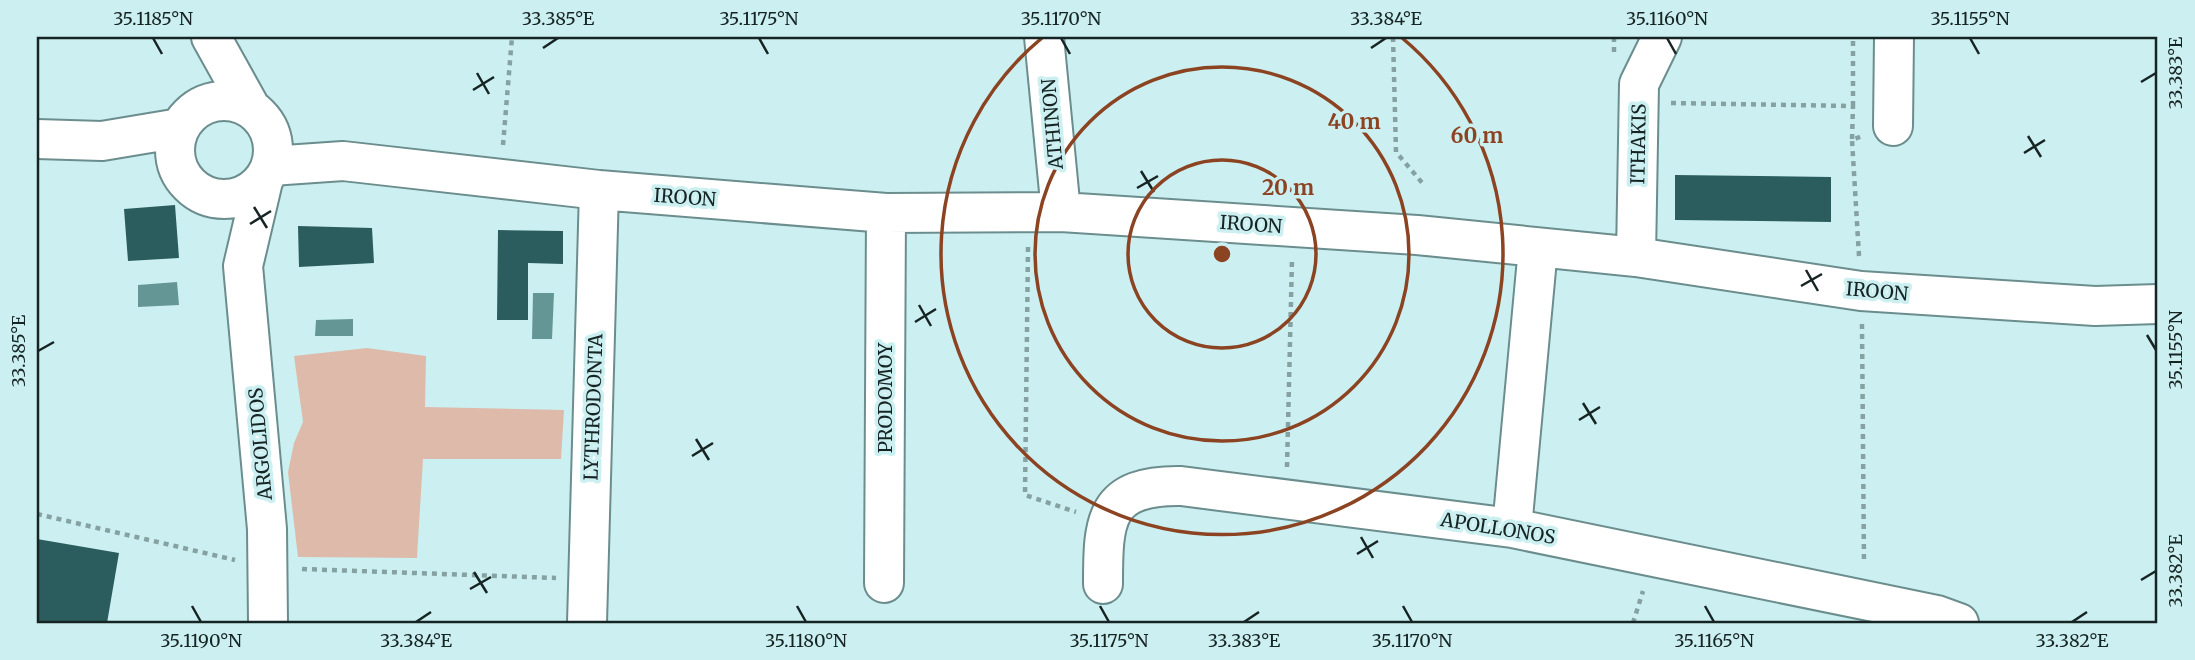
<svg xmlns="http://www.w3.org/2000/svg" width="2195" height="660" viewBox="0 0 2195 660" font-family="Merriweather,serif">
<rect width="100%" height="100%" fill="#ccf0f1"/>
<path fill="#debaab" d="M367 348 426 356 425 407 564 410 561 459H423L417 558 298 557 288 472 294 443 303 422 294 356Z"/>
<path fill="#649696" d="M177 282 179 305 138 307V285Z
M533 293H554L552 339H532Z
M353 319V336H315L316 320Z"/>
<path fill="#2c5d5e" d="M1675 175 1831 177V222L1675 220Z
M175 205 179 258 128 261 124 209Z
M298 226 372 228 374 263 299 267Z
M498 230 563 231V264L528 263V320H497Z
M37 539 119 553 107 623H37Z"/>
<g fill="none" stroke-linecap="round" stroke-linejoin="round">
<defs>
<path id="minor" d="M211 37 250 107
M1044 37 1061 212
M175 150a49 49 0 1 1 98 0a49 49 0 1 1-98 0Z
M1893 126 1894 37
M37 139 102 141 180 128
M271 166 343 161 599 190 886 213 1061 212 1417 235 1636 257 1861 291 2095 306 2158 304
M263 181 243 266 267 529 268 623
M1636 257 1639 84 1662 37
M1512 528 1538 248
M884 583 886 213
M1103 584C1103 520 1104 485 1181 486L1512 528 1937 615 1959 623
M587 623 599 190"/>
</defs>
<use href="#minor" stroke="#6c8d8d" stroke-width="42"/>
<path stroke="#86a1a1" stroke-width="4.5" stroke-dasharray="5 5" stroke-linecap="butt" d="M1393 37 1396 152 1424 185
M1614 37V54
M1671 103 1853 106 1852 140
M1853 106V37
M503 145 512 37
M1028 247 1025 495 1076 512
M1859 256 1852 140 1862 136
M1862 324 1864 564
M1287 467 1292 259
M37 514 235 560
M302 569 556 578
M1633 623 1643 591"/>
<use href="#minor" stroke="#fff" stroke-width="38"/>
</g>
<path fill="none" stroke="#172424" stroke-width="2.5" d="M153 38 162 54M759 38 768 54M1061 38 1070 54M1667 38 1676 54M1970 38 1979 54M543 48 558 38M1371 48 1386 38M477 73 489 94M2141 82 2156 73M473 90 494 77M2028 136 2041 157M2024 153 2045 140M1141 171 1154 192M1137 188 1158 176M254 207 267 228M250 224 271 211M1806 270 1818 291M1801 286 1822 274M919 305 931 326M915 322 936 309M2147 335 2156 350M38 351 54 342M1583 403 1596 424M1579 420 1600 407M696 439 709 460M692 456 713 443M1361 537 1373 558M1357 554 1378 541M474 572 487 593M2141 580 2156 571M470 589 491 577M192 606 201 622M797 606 806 622M1100 606 1109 622M1403 606 1412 622M1705 606 1714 622M416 622 431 612M1244 622 1259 612M2072 622 2087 612"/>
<g fill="none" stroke="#8b4322" stroke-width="3.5">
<circle cx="1222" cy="254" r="94"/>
<circle cx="1222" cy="254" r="187"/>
<path d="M1401 37A281 281 0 1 1 1043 37"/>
</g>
<g text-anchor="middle" stroke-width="7" stroke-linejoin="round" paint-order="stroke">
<g font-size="19" fill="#172424" stroke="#ccf0f1">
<text transform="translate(1052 124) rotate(-95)" y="7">ATHINON</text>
<text transform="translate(1638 144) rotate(-89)" y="7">ITHAKIS</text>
<text transform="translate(685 197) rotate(4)" y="7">IROON</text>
<text transform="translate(1251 224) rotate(4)" y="7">IROON</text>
<text transform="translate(1877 291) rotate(5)" y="7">IROON</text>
<text transform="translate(885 398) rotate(-90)" y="7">PRODOMOY</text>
<text transform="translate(593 407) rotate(-88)" y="7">LYTHRODONTA</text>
<text transform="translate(260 444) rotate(-95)" y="7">ARGOLIDOS</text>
<text transform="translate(1498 528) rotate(9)" y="7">APOLLONOS</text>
</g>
</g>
<circle cx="1222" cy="254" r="10" fill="#8b4322" stroke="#ccf0f1" stroke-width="3.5"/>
<g font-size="21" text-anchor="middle" font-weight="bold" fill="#8b4322" stroke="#ccf0f1" stroke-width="7" stroke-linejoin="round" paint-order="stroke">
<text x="1354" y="129">40 m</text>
<text x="1477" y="143">60 m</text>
<text x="1288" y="195">20 m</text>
</g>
<rect width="2195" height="660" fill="none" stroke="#ccf0f1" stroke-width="77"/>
<rect x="38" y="38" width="2118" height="584" fill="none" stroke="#172424" stroke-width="2.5"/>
<g font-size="18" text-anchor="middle" fill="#172424">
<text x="153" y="25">35.1185°N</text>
<text x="558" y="25">33.385°E</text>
<text x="759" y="25">35.1175°N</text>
<text x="1061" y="25">35.1170°N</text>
<text x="1386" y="25">33.384°E</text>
<text x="1667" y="25">35.1160°N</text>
<text x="1970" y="25">35.1155°N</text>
<text transform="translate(2176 73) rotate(-90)" y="6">33.383°E</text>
<text transform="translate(2176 350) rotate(-90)" y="6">35.1155°N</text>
<text transform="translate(19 351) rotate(-90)" y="6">33.385°E</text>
<text transform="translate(2176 571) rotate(-90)" y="6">33.382°E</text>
<text x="201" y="647">35.1190°N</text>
<text x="416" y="647">33.384°E</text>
<text x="806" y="647">35.1180°N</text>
<text x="1109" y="647">35.1175°N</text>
<text x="1244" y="647">33.383°E</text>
<text x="1412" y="647">35.1170°N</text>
<text x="1714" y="647">35.1165°N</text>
<text x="2072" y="647">33.382°E</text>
</g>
</svg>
